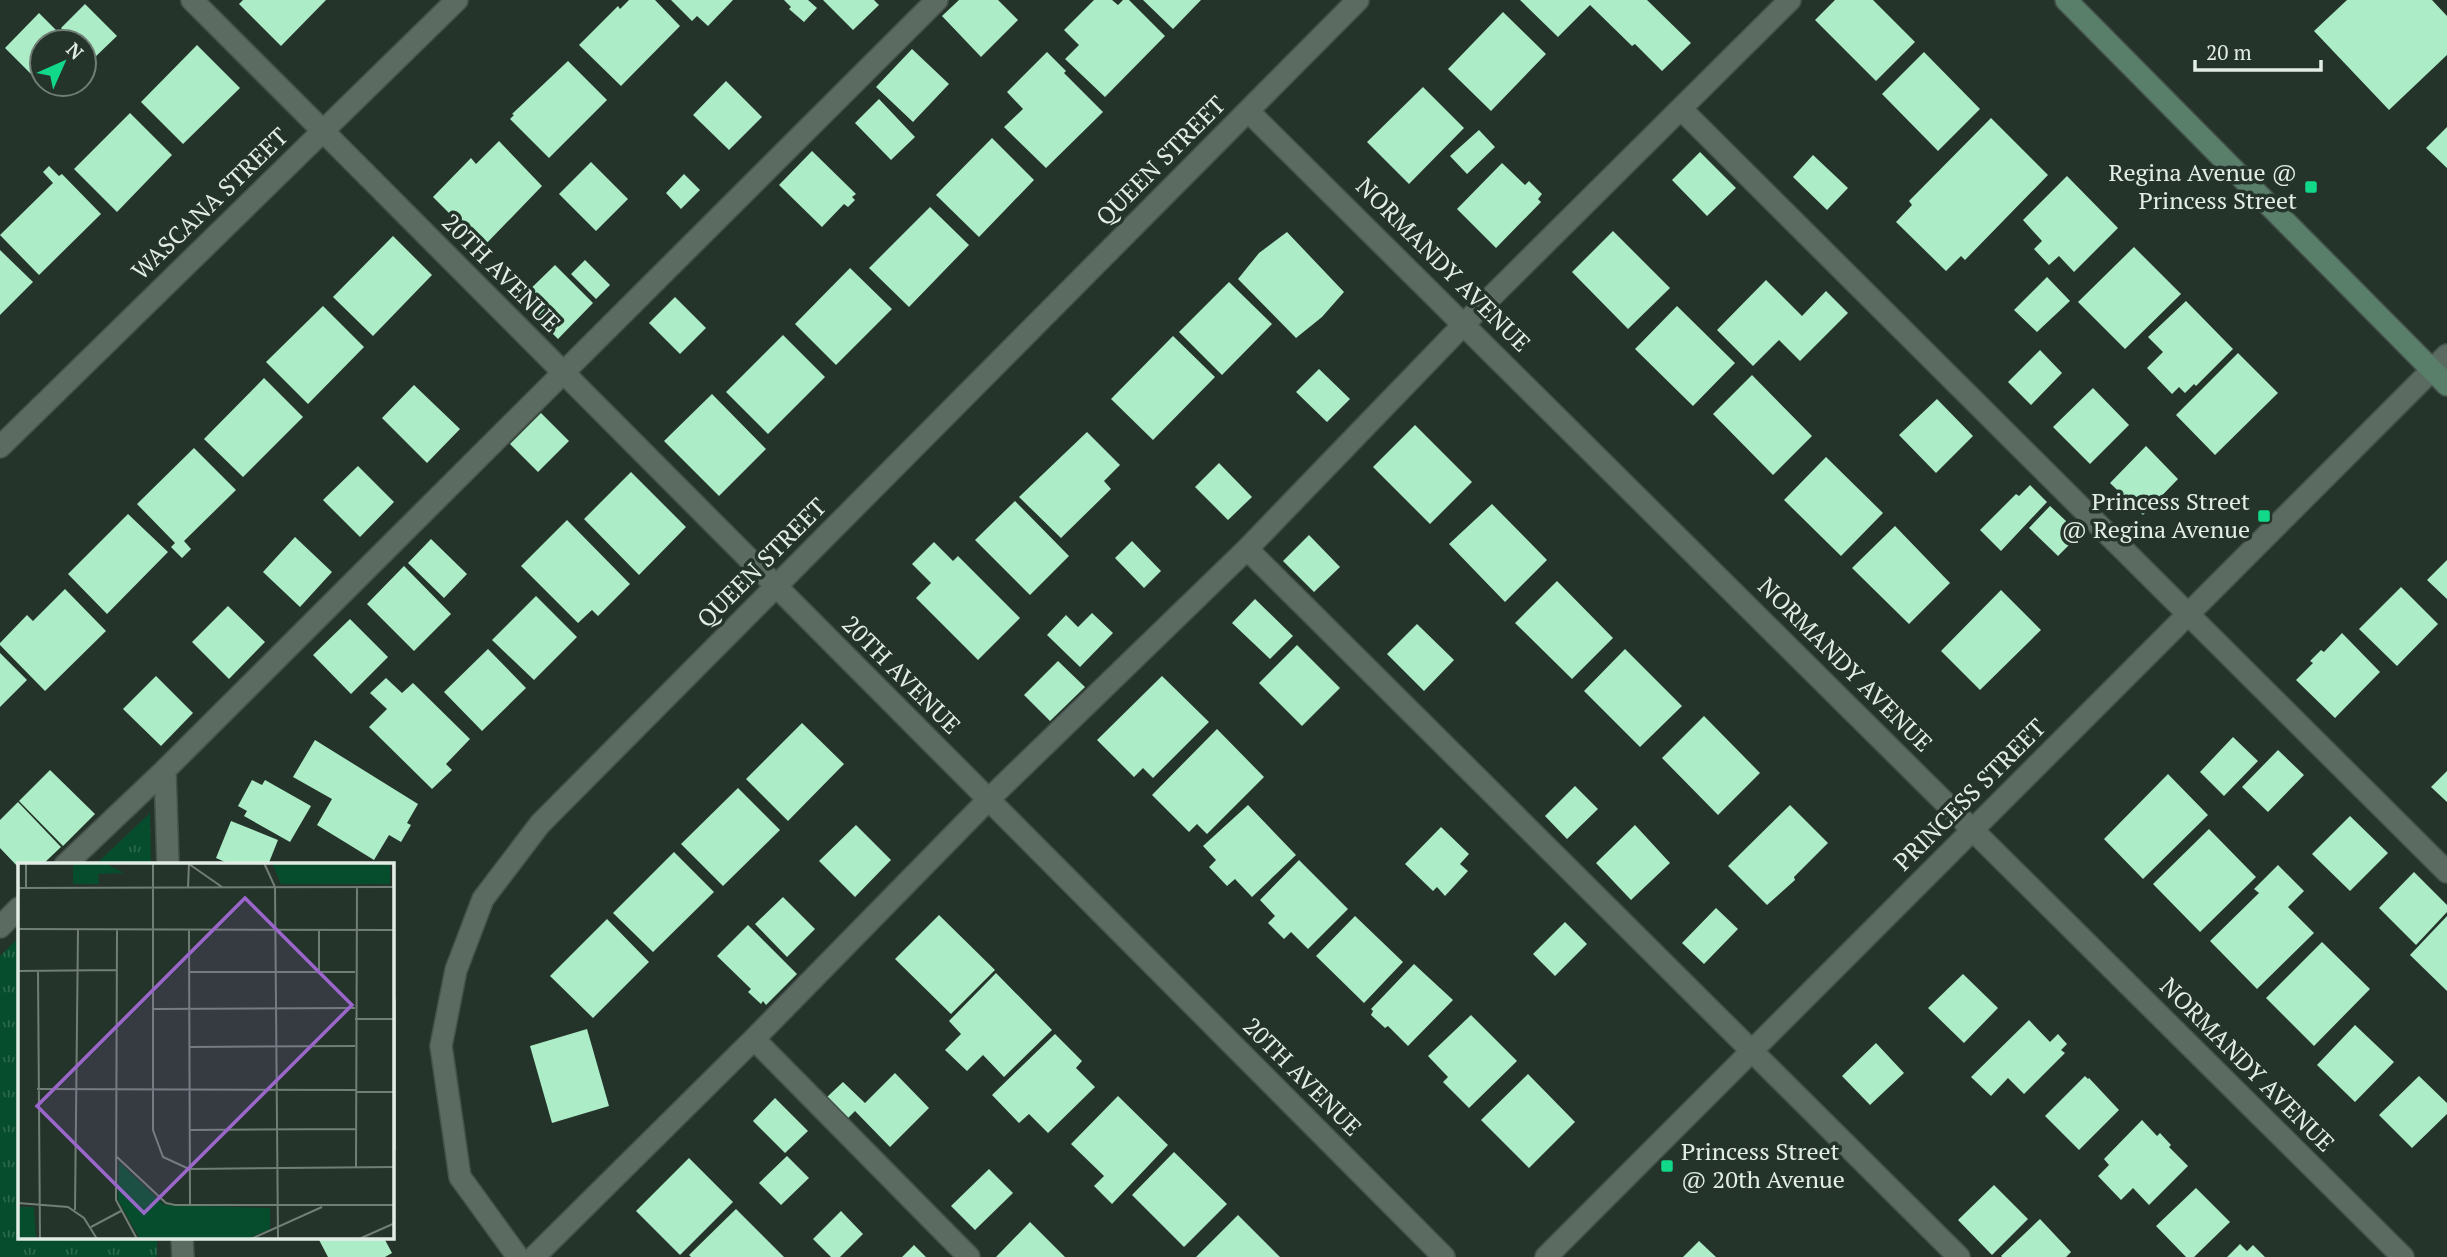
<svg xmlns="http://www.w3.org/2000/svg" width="2447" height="1257" viewBox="0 0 2447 1257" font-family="'PT Serif',serif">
<defs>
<pattern id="park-tufts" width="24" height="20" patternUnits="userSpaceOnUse" patternTransform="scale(1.75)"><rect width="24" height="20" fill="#064d2e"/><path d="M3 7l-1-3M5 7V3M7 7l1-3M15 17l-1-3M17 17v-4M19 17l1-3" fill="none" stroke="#2a674c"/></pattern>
</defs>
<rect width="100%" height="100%" fill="#25342b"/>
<path fill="url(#park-tufts)" d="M150 813 151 865H95Z
M19 937V1238H157V1257H0V956Z"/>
<path fill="#acecc6" d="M243 0H326L281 46 239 4Z
M629 0H655L680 26 621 86 579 45 618 6 620 9Z
M671 0H733L708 26 697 16 692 21Z
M784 0H808L817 8 804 22 789 9 791 7Z
M823 0H874L879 5 853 30Z
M959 0H998L1018 20 981 57 942 16Z
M1094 0H1112L1118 5 1123 0H1129L1165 36 1105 97 1065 59 1079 45 1064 30Z
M1143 0H1201L1173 29Z
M1520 0H1647L1691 43 1662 71 1635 44 1632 46 1590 5 1558 37Z
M1835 0H1873L1915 42 1876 81 1815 20Z
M2347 0H2432L2447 16V55L2389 110 2314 31Z
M85 4 117 36 93 59 84 51V42H75L61 28Z
M1503 12 1546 54 1491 111 1448 69Z
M39 13 68 42H42V85L5 48Z
M197 45 240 88 183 144 141 102Z
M912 49 949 84 913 122 876 87Z
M1047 52 1066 71 1064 73 1103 112 1046 168 1004 127 1023 109 1007 92Z
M1924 52 1980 109 1938 151 1882 94Z
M568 61 607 100 549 158 510 119 514 115 512 114Z
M726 81 762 117 729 150 693 115Z
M1423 87 1464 128 1409 184 1367 142Z
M879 99 915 137 891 160 855 123Z
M130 113 172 155 117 212 74 169Z
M1991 118 2048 175 1965 260 1961 256 1946 271 1896 222 1912 205 1909 201Z
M2447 127V168L2426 148Z
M1479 130 1495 147 1467 174 1450 156Z
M992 138 1034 180 979 237 936 195Z
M499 141 542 186 483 247 433 197 471 158 476 164Z
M812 151 856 194 852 197 855 200 848 207 844 204 822 227 779 185Z
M1700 152 1736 188 1707 216 1672 180Z
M1813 155 1848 188 1827 210 1793 177Z
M591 162 628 199 596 231 559 194Z
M1502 163 1525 185 1529 181 1542 194 1538 199 1541 202 1496 248 1457 209Z
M49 166 59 176 62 174 101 214 39 275 0 235 53 183 43 172Z
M684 174 700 190 681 209 666 193Z
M2067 176 2118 228 2074 272 2059 256 2049 265 2034 249 2042 241 2023 220Z
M930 207 969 245 909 307 869 268Z
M1613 231 1670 288 1628 329 1572 272Z
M1287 232 1344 292 1322 317 1296 338 1238 279 1259 253Z
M393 236 432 275 373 336 333 297Z
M2134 247 2181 294 2125 349 2078 302Z
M0 250 33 282 0 315Z
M585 260 610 285 596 299 571 274Z
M555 265 593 303 558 339 519 300Z
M850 268 892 309 836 365 795 324Z
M2047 277 2070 301 2037 332 2014 310Z
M1766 280 1802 316 1826 291 1848 313 1800 361 1779 340 1753 366 1717 330Z
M1229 282 1272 324 1222 375 1179 332Z
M675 297 706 328 680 354 649 323Z
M2186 301 2233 349 2196 386 2194 384 2185 393 2179 387 2172 394 2147 368 2163 352 2148 337Z
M323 306 364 347 308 404 266 362Z
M1677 306 1735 363 1693 406 1635 349Z
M783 335 825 377 768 434 726 392Z
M1173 336 1215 377 1153 440 1111 399Z
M2040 350 2062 373 2031 405 2008 382Z
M2238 353 2278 393 2215 455 2176 415Z
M1319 369 1350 399 1327 422 1296 392Z
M1752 375 1812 436 1773 475 1713 414Z
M264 378 303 417 243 477 204 439Z
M414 385 460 429 427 463 382 418Z
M2093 388 2129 425 2090 464 2053 427Z
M712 394 766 449 719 496 664 441Z
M1937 399 1973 436 1936 473 1899 435Z
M541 413 569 441 538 472 510 444Z
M1415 425 1472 482 1430 524 1373 467Z
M1087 432 1120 465 1104 481 1111 489 1061 538 1019 497Z
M2146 446 2178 479 2143 515 2110 483Z
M194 448 236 490 184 541 191 549 182 558 171 547 175 543 137 504Z
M1826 457 1883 513 1841 556 1784 500Z
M1219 463 1252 497 1228 520 1195 487Z
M358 466 394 502 360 537 323 500Z
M631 472 686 527 639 575 584 519Z
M2030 485 2047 502 2001 551 1980 530 2016 494 2019 496Z
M1015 501 1069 556 1030 595 975 540Z
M1492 504 1547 560 1505 602 1449 544Z
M2050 506 2080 534 2058 556 2029 528Z
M128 514 168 552 107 614 68 574Z
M567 520 630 584 598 616 592 610 578 623 521 566Z
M1895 526 1950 583 1909 624 1852 568Z
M1309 535 1340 567 1314 592 1283 561Z
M295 537 332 572 300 607 263 572Z
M431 539 467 574 444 598 408 563Z
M1132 541 1161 571 1144 588 1115 558Z
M934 542 953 561 958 556 1020 618 978 660 916 598 931 583 912 564Z
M2447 560V599L2427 580Z
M404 566 451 614 414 651 367 604Z
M1557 581 1613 638 1572 679 1515 623Z
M2401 587 2438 624 2397 666 2359 629Z
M65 589 106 631 45 691 0 645V643L27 615 33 621Z
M2001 590 2041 630 1980 690 1941 651Z
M536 596 577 637 534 680 492 640Z
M1255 599 1293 636 1270 659 1232 623Z
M228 606 265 642 229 679 192 642Z
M1092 613 1113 633 1080 667 1047 635 1066 615 1078 627Z
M350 619 388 657 351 694 313 655Z
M1417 624 1454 660 1424 691 1387 654Z
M2342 633 2380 672 2335 718 2296 680 2313 663 2310 661 2321 650 2324 652Z
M1297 645 1340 688 1302 726 1259 683Z
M488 649 526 688 482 731 444 692Z
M1625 649 1682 706 1640 747 1584 691Z
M0 653 27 680 0 707Z
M1058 661 1085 687 1050 721 1024 695Z
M156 676 193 713 161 746 123 709Z
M1162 676 1209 722 1153 778 1143 768 1134 777 1097 740Z
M386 678 402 693 413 683 470 739 446 764 452 770 432 789 369 727 387 709 370 693Z
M1704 716 1760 773 1718 815 1662 758Z
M802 723 844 764 788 821 746 779Z
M1217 729 1264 777 1207 834 1197 824 1189 832 1152 795Z
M2233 737 2258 761 2224 796 2200 772Z
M315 740 418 804 407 823 411 825 401 842 389 835 374 860 317 825 332 799 293 777Z
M2278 750 2304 775 2268 812 2242 787Z
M50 770 95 814 63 846 19 801Z
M2447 771V802L2431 787Z
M2168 774 2208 815 2143 879 2104 839Z
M252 780 262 785 265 780 311 806 290 842 244 816 247 811 238 806Z
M1575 786 1598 809 1567 839 1545 816Z
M738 788 780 830 723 886 681 844Z
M18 802 61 847 42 865H19V868L0 848V820Z
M1248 805 1296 855 1252 897 1235 879 1227 886 1209 867 1216 860 1203 846Z
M1790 805 1828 843 1794 877 1795 880 1767 905 1728 866Z
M2350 816 2388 853 2350 891 2312 854Z
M231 821 278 840 268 865H232L216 858Z
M856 825 891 860 855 897 819 861Z
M1635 825 1670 863 1631 900 1596 863Z
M1441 827 1469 854 1460 864 1468 871 1445 896 1437 887 1433 891 1405 864Z
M2209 829 2256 877 2200 932 2153 884Z
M674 852 714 892 653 952 613 913Z
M1299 860 1348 909 1308 949 1291 932 1284 939 1268 923 1275 916 1260 900Z
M2278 865 2304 891 2288 907 2314 933 2257 989 2210 941 2259 893 2254 889Z
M2414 872 2447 905V912L2416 945 2379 908Z
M783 897 815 929 787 957 755 924Z
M1716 908 1738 929 1704 964 1682 943Z
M939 915 995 970 951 1014 895 959Z
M1355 916 1403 962 1364 1003 1316 956Z
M2447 916V991L2410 955Z
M607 919 649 962 593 1018 550 976Z
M1565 922 1587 944 1555 976 1533 954Z
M748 925 797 974 766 1005 763 1001 761 1004 748 992 751 989 717 956Z
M2322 942 2370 989 2314 1046 2266 998Z
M1414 964 1453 1000 1408 1046 1388 1026 1385 1028 1371 1015 1373 1011 1371 1009Z
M996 973 1052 1030 1004 1077 983 1055 967 1071 945 1050 961 1034 949 1021Z
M1963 974 1998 1008 1964 1043 1928 1008Z
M1471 1015 1517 1061 1469 1108 1443 1082 1448 1077 1428 1056Z
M2029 1020 2050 1042 2058 1034 2067 1044 2061 1050 2065 1053 2024 1094 2008 1078 1991 1096 1971 1077Z
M2355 1025 2394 1062 2355 1102 2317 1065Z
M587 1029 609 1106 552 1123 530 1046Z
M1055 1034 1082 1061 1076 1068 1095 1087 1048 1133 1029 1114 1019 1123 992 1095Z
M1876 1043 1904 1073 1870 1105 1842 1076Z
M895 1073 929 1108 890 1147 855 1111 848 1118 827 1097 843 1082 865 1103Z
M1528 1074 1575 1122 1529 1168 1481 1120Z
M2085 1076 2088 1079 2089 1078 2119 1110 2079 1150 2045 1116Z
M2419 1076 2447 1103V1114L2412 1148 2379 1115Z
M1118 1096 1168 1145 1112 1204 1094 1186 1104 1176 1071 1144Z
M775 1098 808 1131 785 1153 753 1121Z
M2142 1120 2157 1136 2160 1133 2171 1145 2169 1147 2188 1166 2149 1205 2133 1188 2121 1200 2098 1176 2109 1165 2104 1159Z
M1174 1152 1227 1204 1184 1247 1132 1195Z
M787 1156 809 1178 781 1205 759 1183Z
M689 1158 733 1202 680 1255 636 1211Z
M989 1169 1013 1193 975 1230 951 1206Z
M1994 1185 2028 1219 1992 1255 1958 1220Z
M2196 1188 2230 1222 2194 1257H2186L2156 1226Z
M736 1209 784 1257H691L689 1255Z
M841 1211 863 1234 840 1257H831L813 1239Z
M1238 1215 1280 1257H1196Z
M2040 1219 2071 1252 2066 1257H2002L2001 1256Z
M1030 1222 1065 1257H996Z
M318 1238H384L392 1253 385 1257H328Z
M1699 1241 1716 1257H1683Z
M2240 1244 2247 1251 2253 1245 2265 1257H2227Z
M914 1245 926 1257H902Z"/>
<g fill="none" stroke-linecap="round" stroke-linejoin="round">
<defs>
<path id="lane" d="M192 0 322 130
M1681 109 2447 872
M1247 549 1959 1257
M165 770 168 865
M65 865 165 770 937 0
M0 927 19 908
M754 1039 969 1257
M182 1238 183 1257
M534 1257 754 1039 988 800 1247 549 1465 323 1790 0"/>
<path id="street" d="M1248 111 2403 1257
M322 130 1444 1257
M0 447 457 0
M518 1257 460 1177 441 1046 456 970 483 899 540 824 1358 0
M1546 1257 2447 355"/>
<path id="secondary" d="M2066 0 2447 385"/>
</defs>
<use href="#lane" stroke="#45524b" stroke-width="24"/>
<use href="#street" stroke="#45524b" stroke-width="24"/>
<use href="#secondary" stroke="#45524b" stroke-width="24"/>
<use href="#lane" stroke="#5b6b61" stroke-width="21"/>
<use href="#street" stroke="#5b6b61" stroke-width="21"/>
<use href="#secondary" stroke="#597f6a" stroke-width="21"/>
</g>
<g fill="#12d98a" stroke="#25342b" stroke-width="2.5">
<rect x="2304" y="180" width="14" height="14" rx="3.5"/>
<rect x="2257" y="509" width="14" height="14" rx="3.5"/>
<rect x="1660" y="1159" width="14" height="14" rx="3.5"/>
</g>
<g text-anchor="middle" stroke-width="7" stroke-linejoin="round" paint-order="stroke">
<g font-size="24" fill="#e3ede7" stroke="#25342b">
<text transform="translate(1161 161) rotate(-45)" y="8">QUEEN STREET</text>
<text transform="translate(210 204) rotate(-44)" y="8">WASCANA STREET</text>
<text transform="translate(1443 265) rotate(45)" y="8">NORMANDY AVENUE</text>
<text transform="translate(501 273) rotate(45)" y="8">20TH AVENUE</text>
<text transform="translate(762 563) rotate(-45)" y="8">QUEEN STREET</text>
<text transform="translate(1845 665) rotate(45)" y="8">NORMANDY AVENUE</text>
<text transform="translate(901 675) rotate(45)" y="8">20TH AVENUE</text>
<text transform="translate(1970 795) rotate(-45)" y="8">PRINCESS STREET</text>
<text transform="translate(2247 1065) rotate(45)" y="8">NORMANDY AVENUE</text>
<text transform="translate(1302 1077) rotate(45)" y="8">20TH AVENUE</text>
</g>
<g font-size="24" fill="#e3ede7" stroke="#25342b" text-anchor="end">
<text x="2297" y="181">Regina Avenue @<tspan x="2297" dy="28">Princess Street</tspan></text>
<text x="2250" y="510">Princess Street<tspan x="2250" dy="28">@ Regina Avenue</tspan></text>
<text x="1681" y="1160" text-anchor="start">Princess Street<tspan x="1681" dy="28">@ 20th Avenue</tspan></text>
</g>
</g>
<g transform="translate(18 863)">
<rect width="376" height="376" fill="#25342b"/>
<path d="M55 0H87L106 10 80 11 81 21H55ZM254 0H372V21H263ZM101 299 146 342 252 345V366L229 376H122L100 337ZM0 344H16L18 376H0Z" fill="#064d2e"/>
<path fill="none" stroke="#717e76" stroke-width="2" d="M8 0V25M135 0V267L145 294 171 306 377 304M246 0 257 24 260 376M375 0V24M171 1 204 24M0 25 377 24M170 25 171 0M0 66 377 67M99 67 98 337 119 376M171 67 172 342M301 67V109M0 108 99 107M20 108 22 376M171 109H337M377 136V287M135 146 337 145M337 156H377M172 184 337 183M19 226 338 227M338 229H375M172 267 338 266M99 294 148 340 157 342H377M338 304 339 24M0 340 50 344 66 355 79 376M57 347 60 67M73 364 103 348M233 376 304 344M341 376 377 360"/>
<path fill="#9a66cb" fill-opacity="0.15" stroke="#9a66cb" stroke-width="3.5" d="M227 35 334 142 126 350 19 243Z"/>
<rect width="376" height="376" fill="none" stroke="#e3ede7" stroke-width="3.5"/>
</g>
<g transform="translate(63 63) rotate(45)"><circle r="33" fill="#25342b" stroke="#717e76" stroke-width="2"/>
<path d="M0-5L12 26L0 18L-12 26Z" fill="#12d98a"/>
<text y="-10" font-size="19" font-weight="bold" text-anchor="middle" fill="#e3ede7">N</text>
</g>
<path d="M2195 60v10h126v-10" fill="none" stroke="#e3ede7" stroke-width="3.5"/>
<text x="2206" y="60" font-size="21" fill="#e3ede7" stroke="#25342b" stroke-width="5" paint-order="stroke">20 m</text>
</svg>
